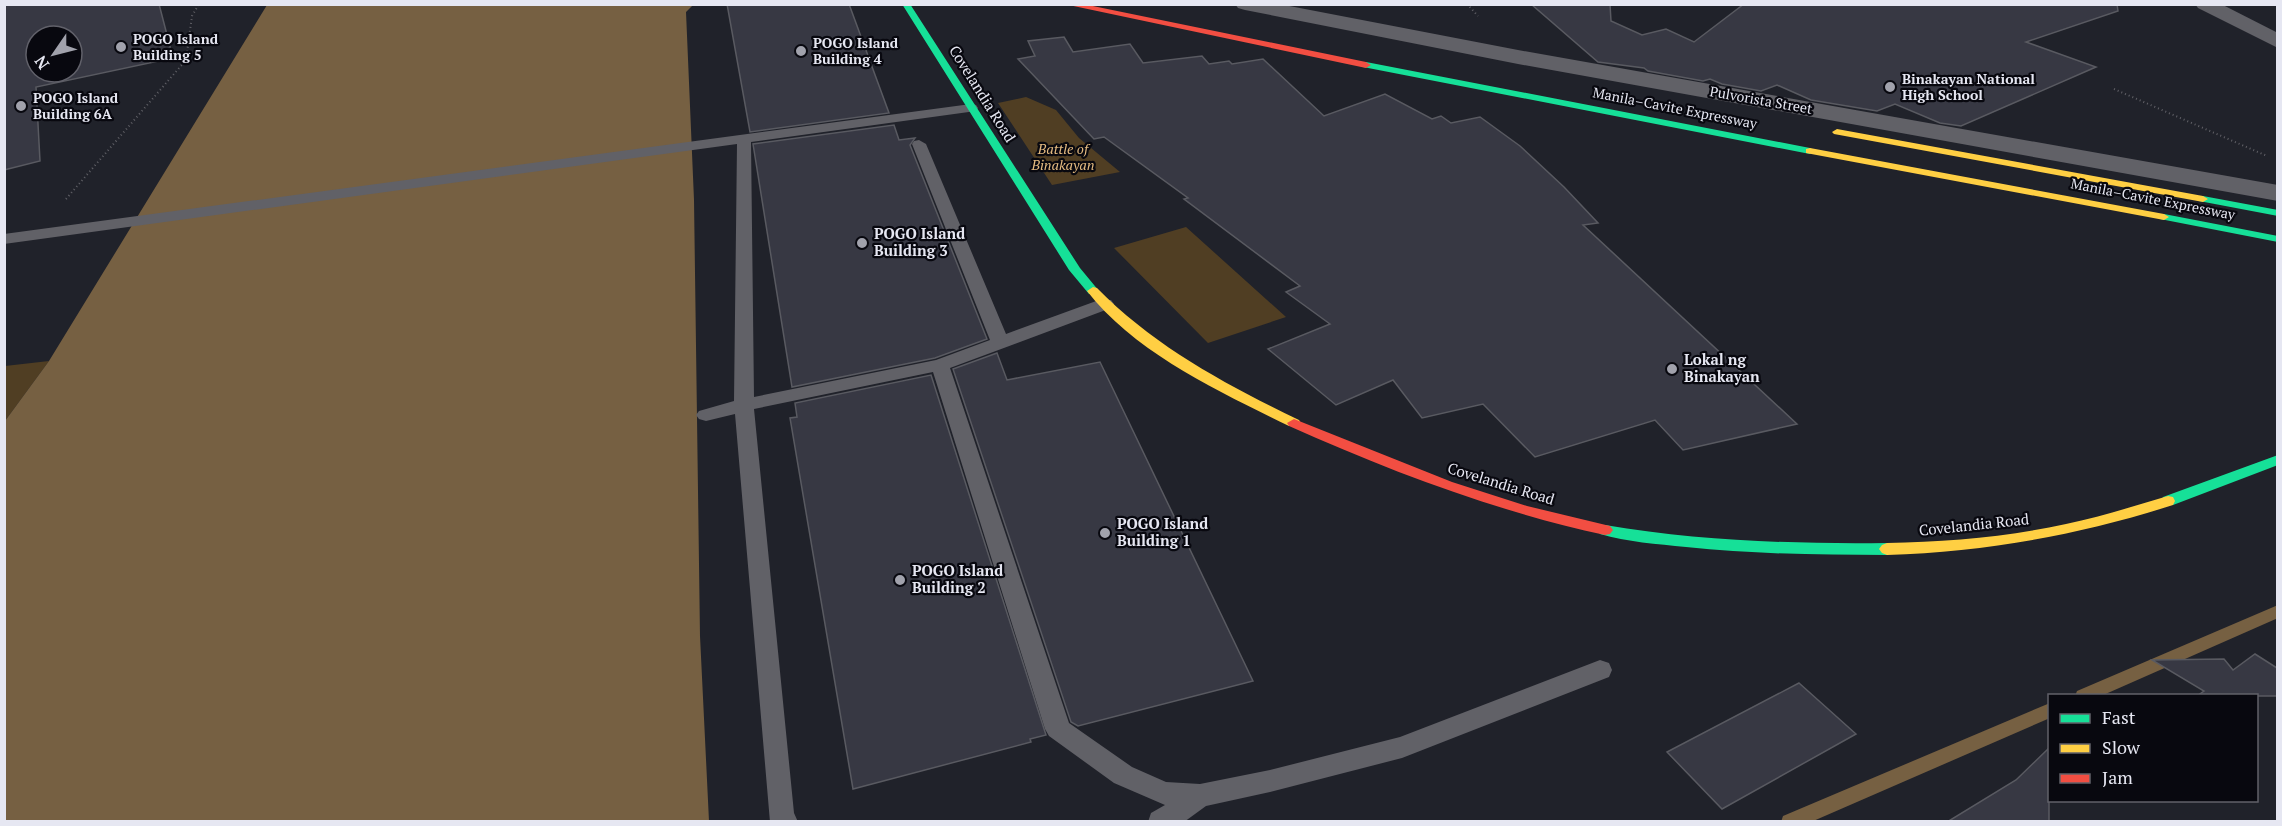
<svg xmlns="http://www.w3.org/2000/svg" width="2282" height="826" viewBox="0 0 2282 826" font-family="'PT Serif',serif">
<rect width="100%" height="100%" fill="#20222a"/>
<path fill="#503e23" d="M1026 97 1056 110 1079 138 1120 172 1052 185 998 103Z
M1186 227 1286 317 1208 343 1114 248Z
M49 361 5 421V366Z"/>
<path fill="#766042" d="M267 5H693L686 12 694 200 700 636 709 821 5 822V421L49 361Z"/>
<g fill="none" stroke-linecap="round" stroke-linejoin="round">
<path fill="#766042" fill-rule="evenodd" d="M2278 605V618L2101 696H2075L2077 691Z
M2050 703V718L1811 822H1781L1783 816Z"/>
</g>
<path fill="#373843" stroke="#595a61" stroke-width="1.5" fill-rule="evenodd" d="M4 4H159L173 58 36 87 40 161 4 170ZM36 36H72V72H36Z
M727 4H849L889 113 750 132Z
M1531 4H1610L1611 21 1642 35 1666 29 1694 42 1744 4H2117L2118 11 2026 42 2096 67 1961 126 1940 123 1895 104 1877 111 1811 100 1777 85 1761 91 1722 84 1710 79 1703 81 1648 71 1644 68 1598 62Z
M1064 37 1073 52 1130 44 1143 63 1202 56 1209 64 1229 61 1232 64 1263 59 1324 116 1385 94 1432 119 1441 116 1451 123 1480 117 1520 146 1564 187 1598 223 1583 225 1797 424 1683 450 1655 420 1535 457 1483 404 1422 418 1393 380 1336 405 1268 349 1330 324 1286 292 1300 286 1184 199 1188 198 1104 137 1094 139 1018 59 1035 56 1028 41Z
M894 125 899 140 915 138 910 145 987 339 935 358 792 387 753 144Z
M997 353 1007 380 1100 362 1253 681 1078 726 1071 722 953 369Z
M931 375 1046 735 1030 739 1031 742 853 789 790 418 797 417 795 403Z
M2255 654 2277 668V696H2197L2204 691 2152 660 2224 659 2233 670Z
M1799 683 1856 734 1722 809 1667 752Z
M2049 748V822H1947L2016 780Z"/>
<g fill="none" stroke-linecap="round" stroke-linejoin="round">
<path stroke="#616167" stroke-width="2" stroke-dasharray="1 3" stroke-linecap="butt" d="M1467 4 1478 16
M2114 89 2267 156
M66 199 186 60 192 16 199 4"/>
<path fill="#616167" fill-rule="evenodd" d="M971 104 976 105 978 108 976 111 751 142 754 397 936 360 990 340 912 144 914 141 919 140 926 144 1006 334 1099 300H1111L1114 304 1111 308 950 368 1069 723 1132 767 1166 782 1200 784 1270 770 1400 737 1600 660 1609 663 1612 670 1609 677 1402 758 1270 792 1206 806 1184 822H1148L1151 813 1165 805 1114 783 1049 736 1045 729 933 372 754 409 794 813 798 822H770L735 414 706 421 699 419 696 415 699 411 734 401 737 144 4 244V234Z"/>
<path fill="#616167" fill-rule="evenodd" d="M1235 4H1279L1518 50 2278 185V201L1518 64 1245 10 1238 8Z
M2195 4H2221L2278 33V48L2198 8Z"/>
<path fill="#16e098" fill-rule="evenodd" d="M902 4H910L1080 268 1099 291 1097 294H1089L1069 270Z
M1366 62 1810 148 1815 151 1810 154 1363 67V63Z
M2203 196 2278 210V216L2199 201 2198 199Z
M2164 214 2278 236V242L2160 219V215Z
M2278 455V465L2173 505H2163L2161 501 2163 497Z
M1605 525C1699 541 1792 544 1887 543L1892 545 1895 549 1892 553 1887 555C1820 555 1753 554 1686 547 1657 544 1627 542 1600 534L1597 530 1600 526Z"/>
<path fill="#ffcf43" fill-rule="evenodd" d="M1837 129 2203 196 2208 199 2203 202 1834 134 1832 132Z
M1810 148 2164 214 2169 217 2164 220 1806 153V149Z
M1093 287 1097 288C1155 347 1225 384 1299 420L1301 423 1299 426H1289C1220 392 1135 353 1087 291Z
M2168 496 2173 497 2175 501 2173 505C2079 535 1986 552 1887 555L1882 553 1879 549 1882 545 1887 543C1947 542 2007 537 2066 524 2100 517 2134 506 2168 496Z"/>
<path fill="#f24e42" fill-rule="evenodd" d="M1064 4H1083L1366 62 1371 65 1366 68Z
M1294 419 1452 482 1527 506 1610 526 1613 530 1610 534 1605 535C1495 511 1392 472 1289 426L1287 423Z"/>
</g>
<g fill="#a1a2ac" stroke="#08080f" stroke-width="2">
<circle cx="121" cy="47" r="6"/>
<circle cx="801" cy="51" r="6"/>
<circle cx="1890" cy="87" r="6"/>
<circle cx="21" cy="106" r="6"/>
<circle cx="862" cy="243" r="6"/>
<circle cx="1672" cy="369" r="6"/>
<circle cx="1105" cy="533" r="6"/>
<circle cx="900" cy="580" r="6"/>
</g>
<g text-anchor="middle" stroke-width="4.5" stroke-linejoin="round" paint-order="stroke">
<g font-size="14" font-weight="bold" fill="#e6e7f2" stroke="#08080f" text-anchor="start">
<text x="133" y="44">POGO Island<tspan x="133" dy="16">Building 5</tspan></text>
<text x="813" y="48">POGO Island<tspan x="813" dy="16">Building 4</tspan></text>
<text x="1902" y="84">Binakayan National<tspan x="1902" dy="16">High School</tspan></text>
<text x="33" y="103">POGO Island<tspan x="33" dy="16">Building 6A</tspan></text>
</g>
<g font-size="14" fill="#e6e7f2" stroke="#08080f">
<text transform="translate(1761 100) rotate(10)" y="5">Pulvorista Street</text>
<text transform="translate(1675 108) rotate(11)" y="5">Manila–Cavite Expressway</text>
<text transform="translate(2153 199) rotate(11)" y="5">Manila–Cavite Expressway</text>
</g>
<g font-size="14" font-style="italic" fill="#e5bb81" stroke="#08080f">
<text x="1063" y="154">Battle of<tspan x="1063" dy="16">Binakayan</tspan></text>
</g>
<g font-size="15" fill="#e6e7f2" stroke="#08080f">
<text transform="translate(982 94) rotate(58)" y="5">Covelandia Road</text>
<text transform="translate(1501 484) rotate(17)" y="5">Covelandia Road</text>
<text transform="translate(1974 525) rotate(-6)" y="5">Covelandia Road</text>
</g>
<g font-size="15" font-weight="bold" fill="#e6e7f2" stroke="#08080f" text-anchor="start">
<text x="874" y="239">POGO Island<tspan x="874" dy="17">Building 3</tspan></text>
<text x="1684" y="365">Lokal ng<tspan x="1684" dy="17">Binakayan</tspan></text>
<text x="1117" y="529">POGO Island<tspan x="1117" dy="17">Building 1</tspan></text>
<text x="912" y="576">POGO Island<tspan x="912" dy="17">Building 2</tspan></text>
</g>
</g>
<rect width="2282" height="826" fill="none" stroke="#e6e7f2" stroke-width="12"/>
<rect x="2048" y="694" width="210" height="108" fill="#08080f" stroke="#61616a" stroke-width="1.5"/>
<rect x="2060" y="714" width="30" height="9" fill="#16e098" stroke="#61616a" stroke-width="1.5"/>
<text x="2102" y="724" font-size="18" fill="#e6e7f2">Fast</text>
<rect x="2060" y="744" width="30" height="9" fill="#ffcf43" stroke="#61616a" stroke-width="1.5"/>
<text x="2102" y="754" font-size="18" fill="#e6e7f2">Slow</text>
<rect x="2060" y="774" width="30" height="9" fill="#f24e42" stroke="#61616a" stroke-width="1.5"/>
<text x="2102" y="784" font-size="18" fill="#e6e7f2">Jam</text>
<g transform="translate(54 54) rotate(235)"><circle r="28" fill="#08080f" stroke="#61616a" stroke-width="1.5"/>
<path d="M0-4.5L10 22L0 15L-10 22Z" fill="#a1a2ac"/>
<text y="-9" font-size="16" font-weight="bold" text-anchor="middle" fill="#e6e7f2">N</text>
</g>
</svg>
